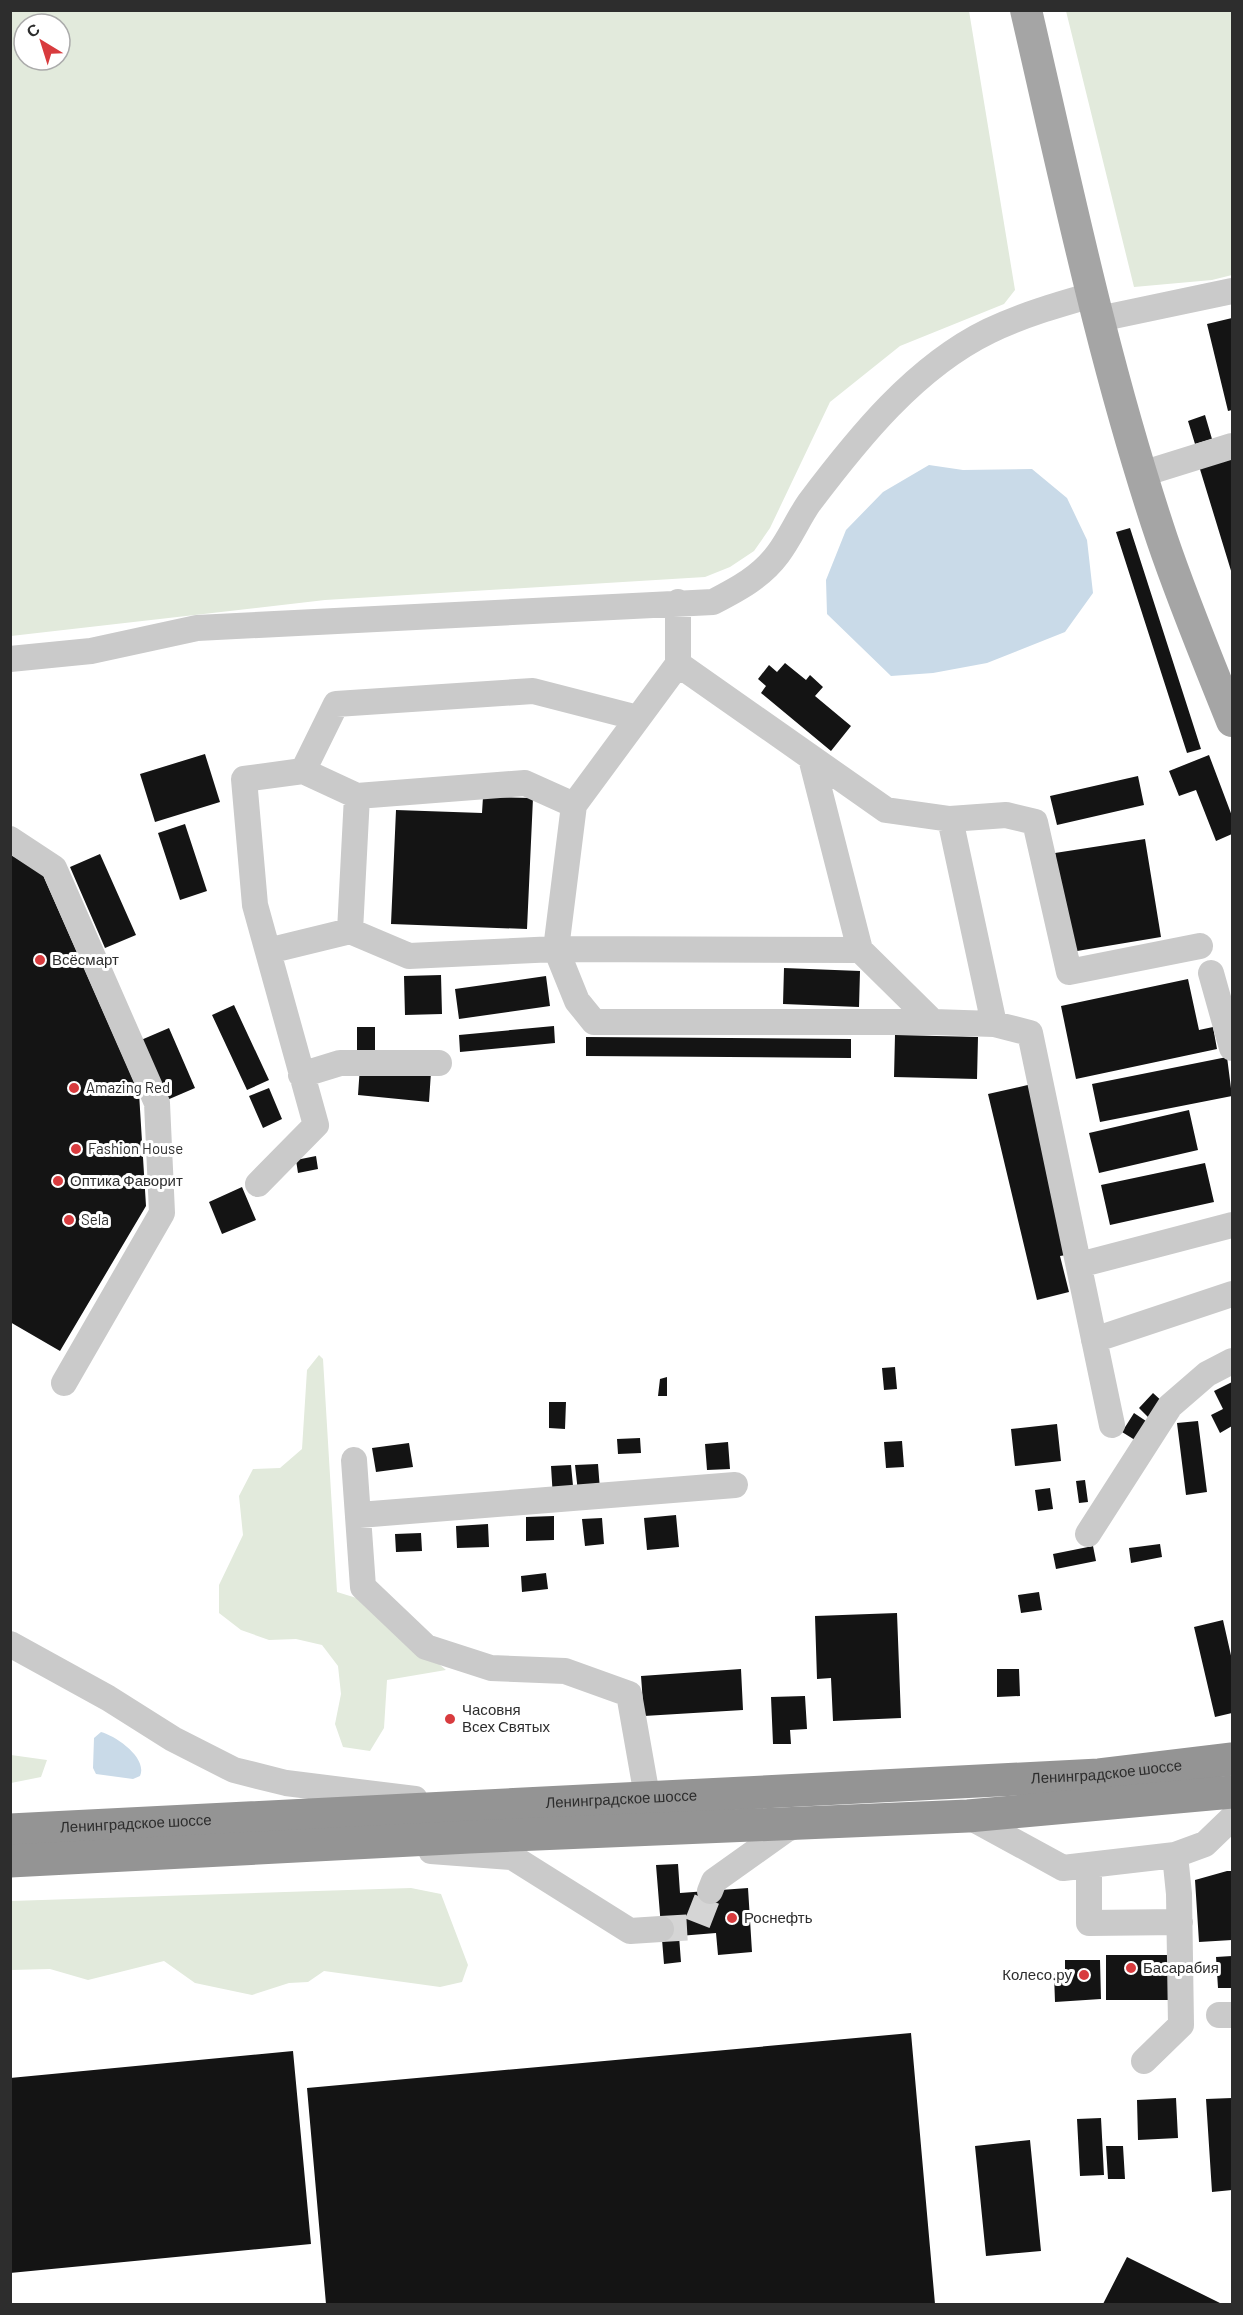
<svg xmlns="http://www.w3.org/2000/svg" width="1243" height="2315" viewBox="0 0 1243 2315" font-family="Barlow,sans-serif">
<rect width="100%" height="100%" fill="#fff"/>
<path fill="#e2eadc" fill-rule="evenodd" d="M10 11H969L1015 290 1004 304 900 346 830 402 770 528 754 551 730 567 705 577 325 600 11 636ZM24 24H60V60H24Z
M1066 11H1232V275L1212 280 1134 287Z
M319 1355 323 1359 337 1592 363 1600 446 1670 387 1680 384 1728 370 1751 343 1747 335 1724 341 1694 338 1666 322 1645 296 1639 269 1640 241 1630 219 1613V1585L243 1535 239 1496 253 1469 280 1468 302 1449 307 1370Z
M11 1755 47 1760 41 1777 11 1783Z
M411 1888 441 1894 468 1965 462 1982 440 1987 324 1971 308 1982 289 1983 252 1995 195 1983 164 1961 88 1980 50 1969 11 1970V1901Z"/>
<path fill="#c9dae8" d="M929 465 963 470 1032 469 1067 498 1087 540 1093 593 1065 632 987 663 933 673 891 676 827 614 826 580 846 530 883 492Z
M101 1732C116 1736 148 1758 140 1776L133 1779 96 1774 93 1768 94 1738Z"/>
<path fill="#141414" d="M1232 318V410L1228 411 1207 324Z
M1205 415 1212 439 1195 444 1188 421Z
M1232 455V574L1199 466Z
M1130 528 1201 749 1187 753 1116 532Z
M785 663 806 680 810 675 823 687 815 696 851 726 831 751 761 693 766 686 758 679 769 665 777 672Z
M205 754 220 802 155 822 140 774Z
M1209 755 1232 816V834L1216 841 1196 790 1179 796 1169 771Z
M1138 776 1144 805 1057 825 1050 796Z
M483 797 533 798 527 929 391 924 396 810 482 813Z
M185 824 207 891 180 900 158 833Z
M1145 839 1161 937 1071 952 1055 853Z
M10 854 43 875 139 1093 146 1206 60 1351 10 1322Z
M100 854 136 935 105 948 70 867Z
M784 968 860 971 859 1007 783 1004Z
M441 975 442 1014 405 1015 404 976Z
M546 976 550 1006 459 1019 455 989Z
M1188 979 1199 1030 1213 1027 1217 1049 1076 1079 1061 1006Z
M234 1005 269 1080 247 1090 212 1015Z
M554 1026 555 1043 460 1052 459 1035Z
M357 1027H375V1055H357Z
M169 1028 195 1088 167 1100 141 1040Z
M895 1035 978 1037 977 1079 894 1077Z
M586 1037 851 1039V1058L586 1056Z
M1227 1057 1232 1096 1100 1122 1092 1084Z
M360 1066 431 1072 429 1102 358 1095Z
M1032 1084 1072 1254 1060 1256 1069 1292 1037 1300 988 1094Z
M269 1088 282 1119 263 1128 249 1096Z
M1189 1110 1198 1150 1099 1173 1089 1133Z
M316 1156 318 1169 298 1173 296 1160Z
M1205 1163 1214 1202 1110 1225 1101 1185Z
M242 1187 256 1220 222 1234 209 1202Z
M895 1367 897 1389 884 1390 882 1368Z
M667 1377V1396H658L660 1379Z
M1232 1382V1426L1220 1433 1211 1415 1223 1409 1214 1391Z
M1153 1393 1164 1403 1149 1418 1139 1408Z
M549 1402H566L565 1429 549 1428Z
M1134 1413 1155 1427 1143 1445 1122 1432Z
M1198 1421 1207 1492 1186 1495 1177 1423Z
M1057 1424 1061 1461 1015 1466 1011 1429Z
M640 1438 641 1453 618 1454 617 1439Z
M902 1441 904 1467 886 1468 884 1442Z
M728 1442 730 1469 707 1470 705 1444Z
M409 1443 413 1467 376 1472 372 1448Z
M598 1464 600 1490 578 1492 575 1465Z
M571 1465 574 1496 553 1498 551 1466Z
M1085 1480 1088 1502 1079 1503 1076 1481Z
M1050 1488 1053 1509 1038 1511 1035 1490Z
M676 1515 679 1547 647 1550 644 1518Z
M554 1516V1540L526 1541V1517Z
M602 1518 604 1544 585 1546 582 1519Z
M488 1524 489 1547 457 1548 456 1526Z
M421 1533 422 1551 396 1552 395 1534Z
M1160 1544 1162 1557 1131 1563 1129 1548Z
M1093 1546 1096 1561 1056 1569 1053 1554Z
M546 1573 548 1589 522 1592 521 1576Z
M1039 1592 1042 1610 1021 1613 1018 1595Z
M897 1613 901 1718 833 1721 831 1678 817 1679 815 1616Z
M1223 1620 1232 1660V1713L1215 1717 1194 1627Z
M741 1669 743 1710 644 1716 641 1676Z
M997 1669H1019L1020 1696 997 1697Z
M805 1696 807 1729 790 1730 791 1744H773L771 1697Z
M678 1864 680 1893 748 1888 752 1952 718 1955 716 1933 679 1936 681 1962 664 1964 656 1865Z
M1227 1871H1232V1940L1199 1942 1195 1880Z
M1106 1955H1172V2000H1106Z
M1232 1956V1988H1218L1216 1957Z
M1065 1960H1100L1101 1999 1055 2002 1054 1974 1065 1969Z
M911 2033 935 2304H326L307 2088Z
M293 2051 311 2244 10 2273V2078Z
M1176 2098 1178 2138 1138 2140 1137 2100Z
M1232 2098V2190L1212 2192 1206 2099Z
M1101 2118 1104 2175 1080 2176 1077 2119Z
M1030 2140 1041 2251 986 2256 975 2146Z
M1106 2146H1123L1125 2179H1108Z
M1127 2257 1222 2304H1103Z"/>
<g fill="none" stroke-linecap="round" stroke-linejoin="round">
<path stroke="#d5d5d5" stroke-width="26" stroke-dasharray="26 13" stroke-linecap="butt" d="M661 1929 696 1927 710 1891"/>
<path stroke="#cacaca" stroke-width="26" d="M1099 319 1232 291
M1142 474 1232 446
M678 602V664L886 810 950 819 1006 815 1035 822 1069 972 1200 946
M10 659 91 651 197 628 713 602C738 589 761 577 778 554 790 538 798 519 809 503 858 438 915 367 989 331 1022 315 1057 305 1092 295
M678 664 574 805 556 949 577 1001 594 1022H933L994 1024 1030 1033 1112 1425
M811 758 860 950 933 1022
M303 771 357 796
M950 819 994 1024
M10 839 54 868 157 1103 162 1213 64 1383
M350 931 357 796 525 783 574 805
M268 951 350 931 409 956 556 949 860 950
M1211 973 1232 1048
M301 1075 340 1063H439
M258 1184 316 1125 255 905 244 779 303 771 336 704 533 691 638 718
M1079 1265 1232 1225
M1094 1340 1232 1294
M354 1460 363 1587 426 1647 491 1668 565 1671 629 1694 647 1796
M359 1515 735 1485
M1088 1534 1170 1406 1207 1374 1232 1361
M10 1644 108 1698 173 1739 234 1770 286 1783 415 1799
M968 1816 1063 1868 1175 1855 1205 1844 1232 1818
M431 1851 512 1857 630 1931 661 1929
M1089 1865V1923L1180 1922
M710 1891 714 1881 787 1829 800 1824
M1219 2015H1232
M1144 2061 1181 2025 1179 1894 1175 1855"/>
<path stroke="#a5a5a5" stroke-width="32" d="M1026 10C1067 187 1104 366 1162 539 1183 601 1208 661 1232 721"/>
<g stroke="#949494" stroke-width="33">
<path id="s1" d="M10 1830 1099 1775 1232 1759"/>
<path d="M10 1861 469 1837 968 1816 1232 1792"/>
</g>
</g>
<g fill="#d83b3e" stroke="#fff" stroke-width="2">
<circle cx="40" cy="960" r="6"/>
<circle cx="74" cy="1088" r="6"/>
<circle cx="76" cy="1149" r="6"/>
<circle cx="58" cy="1181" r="6"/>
<circle cx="69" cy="1220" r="6"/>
<circle cx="450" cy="1719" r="6"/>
<circle cx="732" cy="1918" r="6"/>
<circle cx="1131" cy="1968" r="6"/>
<circle cx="1084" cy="1975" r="6"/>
</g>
<g text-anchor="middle" stroke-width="6" stroke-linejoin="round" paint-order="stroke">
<g font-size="15" fill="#2d2d2d" stroke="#fff" text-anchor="start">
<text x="52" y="965">Всёсмарт</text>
<text x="86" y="1093">Amazing Red</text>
<text x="88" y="1154">Fashion House</text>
<text x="70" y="1186">Оптика Фаворит</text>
<text x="81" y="1225">Sela</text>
<text x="462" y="1715">Часовня<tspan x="462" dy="17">Всех Святых</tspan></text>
<text x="744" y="1923">Роснефть</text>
<text x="1143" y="1973">Басарабия</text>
<text x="1072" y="1980" text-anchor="end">Колесо.ру</text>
</g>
<g font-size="15" fill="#2d2d2d" stroke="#fff">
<text dy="5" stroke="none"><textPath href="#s1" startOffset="1098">Ленинградское шоссе</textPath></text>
<text dy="5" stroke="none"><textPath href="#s1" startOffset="612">Ленинградское шоссе</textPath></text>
<text dy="5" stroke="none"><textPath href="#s1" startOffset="126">Ленинградское шоссе</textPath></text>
</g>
</g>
<rect width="1243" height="2315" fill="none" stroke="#2d2d2d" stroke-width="24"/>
<g transform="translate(42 42) rotate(322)"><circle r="28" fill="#ffffff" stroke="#ababab" stroke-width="1.5"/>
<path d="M0-4.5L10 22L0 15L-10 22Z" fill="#d83b3e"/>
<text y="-9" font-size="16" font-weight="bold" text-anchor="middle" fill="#2d2d2d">С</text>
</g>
</svg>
